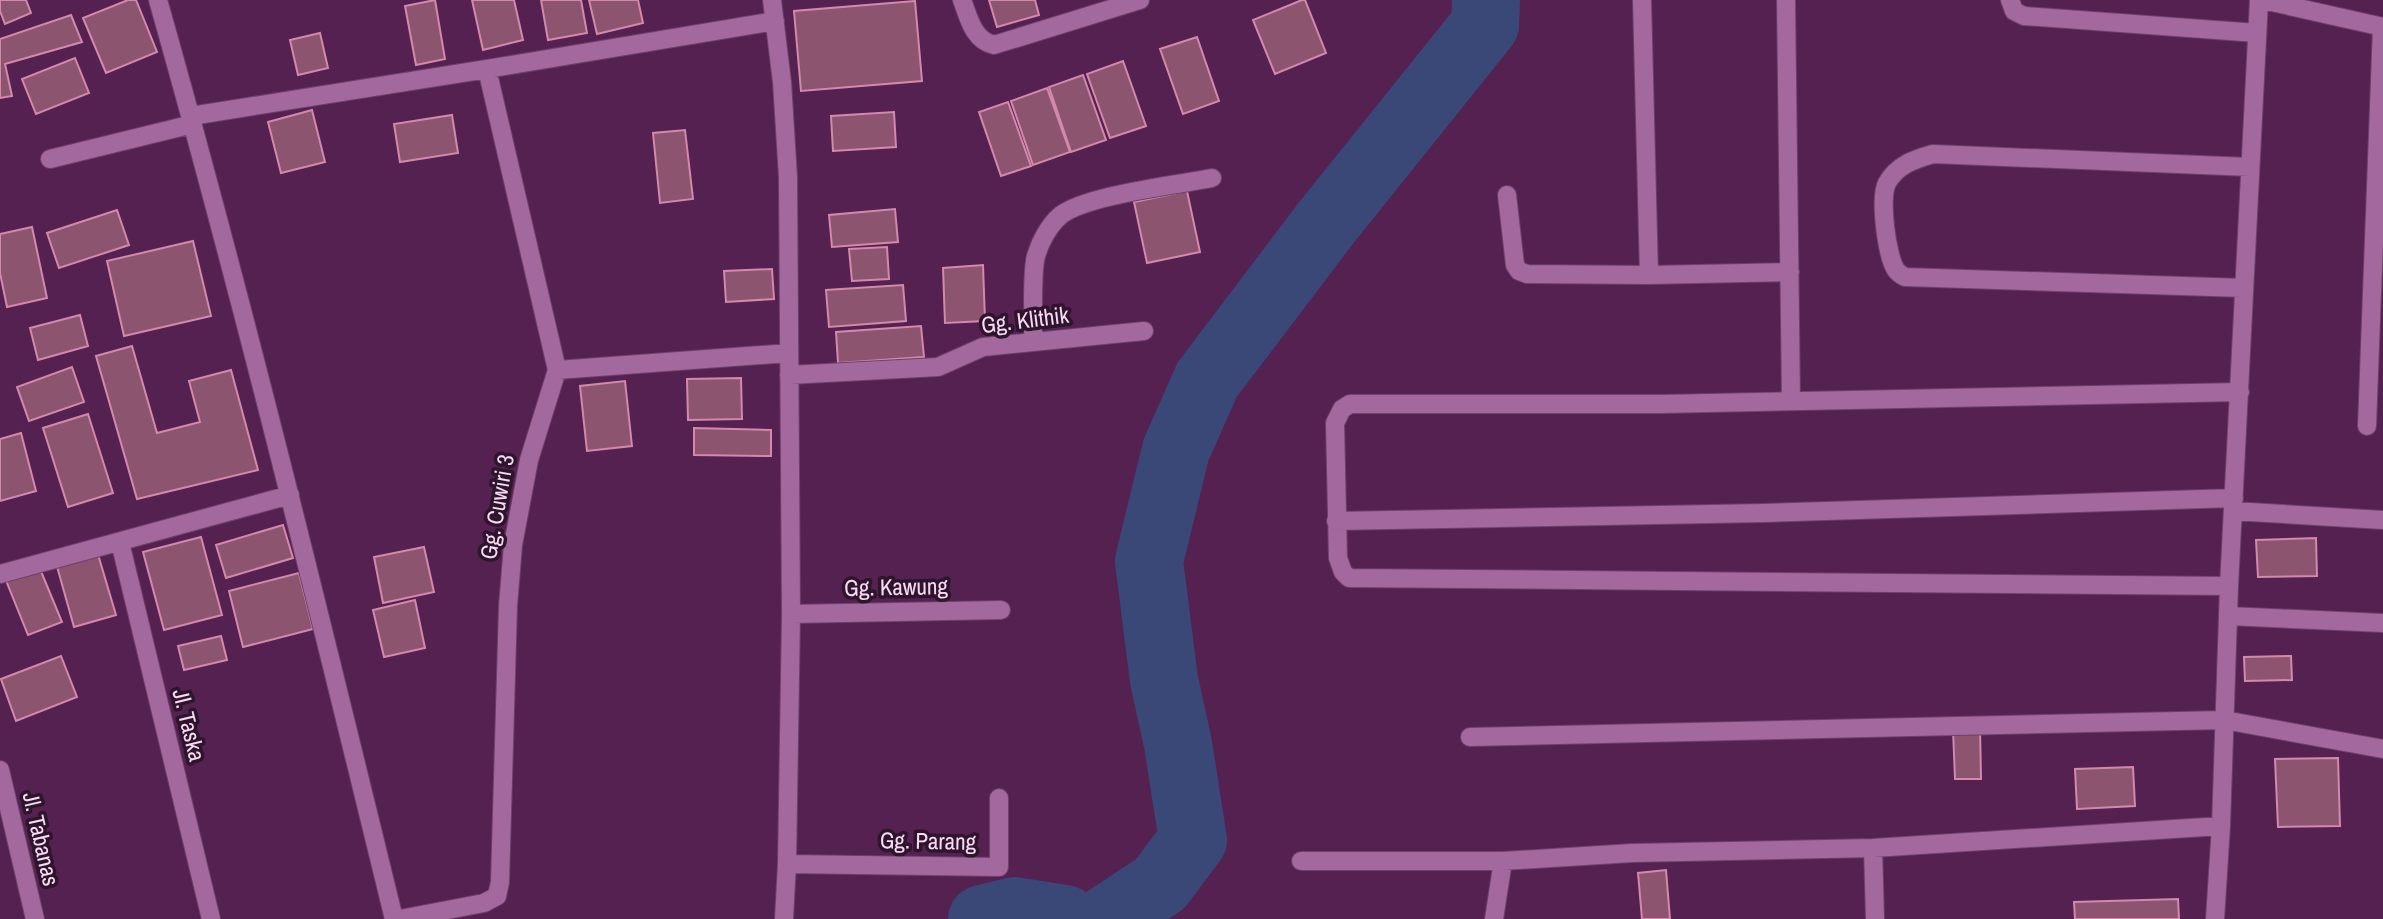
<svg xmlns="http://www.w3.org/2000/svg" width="2383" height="919" viewBox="0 0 2383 919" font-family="'Archivo Narrow',sans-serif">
<rect width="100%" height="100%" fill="#552151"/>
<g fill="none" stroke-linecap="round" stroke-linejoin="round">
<path stroke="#3a4878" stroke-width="68" d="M982 919 1015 911 1065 919
M1107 919 1160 884 1193 840 1178 744 1164 680 1149 561 1176 450 1207 380 1326 223 1485 25 1486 0"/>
</g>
<path fill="#8c546f" stroke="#d488ac" stroke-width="2" d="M0 0H26L31 13 5 24 0 11Z
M128 0H136L157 52 106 73 83 18Z
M435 0 445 59 416 65 405 6Z
M472 0H514L523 40 483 50Z
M541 0H581L587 33 548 40Z
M589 0H638L643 23 597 34Z
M989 0H1035L1039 15 997 27Z
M1302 0H1305L1326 53 1275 74 1253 20Z
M915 1 922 81 801 91 794 11Z
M71 15 82 42 5 64 12 96 0 98V39Z
M320 33 328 68 298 75 290 40Z
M1197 37 1219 101 1183 114 1160 49Z
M75 58 89 93 36 114 22 79Z
M1123 61 1146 126 1110 138 1087 74Z
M1083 75 1106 140 1071 152 1049 87Z
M1047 88 1070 152 1033 165 1011 101Z
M1008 102 1031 166 1001 176 979 112Z
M312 110 325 162 281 173 268 122Z
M894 112 896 147 833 151 831 116Z
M452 115 458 153 400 162 394 124Z
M685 130 693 199 660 203 653 133Z
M1187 191 1200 252 1147 263 1134 202Z
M895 209 898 242 832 247 829 215Z
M117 210 129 245 59 268 47 233Z
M32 227 47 298 7 307 0 273V234Z
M193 241 211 316 124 336 107 261Z
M887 247 889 279 852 281 849 249Z
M983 265 985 321 945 323 943 268Z
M772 269 774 299 726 302 724 271Z
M903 285 906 321 829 327 826 290Z
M80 315 88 346 38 360 30 328Z
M921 326 924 357 838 363 836 332Z
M132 346 157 433 200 422 189 381 231 370 258 470 137 499 96 356Z
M72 367 84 402 29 421 17 387Z
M741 378 742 419 688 420 687 379Z
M625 381 632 446 587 451 580 386Z
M88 414 113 493 68 507 43 428Z
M694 428 771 430V456L694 455Z
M21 433 36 491 0 501V439Z
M283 525 293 558 226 578 216 545Z
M201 537 222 615 164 630 143 552Z
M2316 538 2317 576 2258 577 2256 540Z
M424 547 434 592 383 603 374 557Z
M97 551 116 615 74 627 56 563Z
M38 564 62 622 28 635 5 578Z
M299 573 313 629 243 647 229 591Z
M415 600 425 648 384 657 373 610Z
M221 636 227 660 184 670 178 646Z
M61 656 77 697 16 721 1 679Z
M2291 656 2292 680 2245 681 2244 657Z
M1980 728 1981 779H1955L1953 729Z
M2338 758 2340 826 2278 827 2275 759Z
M2133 767 2135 806 2077 809 2075 769Z
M1666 870 1670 919H1642L1638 873Z
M2178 899 2179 919H2075L2074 902Z"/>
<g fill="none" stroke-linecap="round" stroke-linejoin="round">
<defs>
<path id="minor" d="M158 0C244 304 319 612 394 919
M772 0 782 82 788 177 791 614 787 864 784 919
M962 0C969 18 973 40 994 45L1140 0
M1642 0 1649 275
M1786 0 1791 401
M2010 0 2014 11 2024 16 2257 33
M2263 0 2383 27
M191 116 487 69
M50 159 193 124
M1507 195 1515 265 1519 271 1527 274 1649 275 1790 272
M2244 288 1905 277C1901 275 1899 274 1896 270 1887 257 1879 198 1887 183 1897 165 1915 159 1933 154L2250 167
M1033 342C1034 320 1031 275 1036 256 1040 242 1049 225 1061 215 1087 195 1176 185 1212 178
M557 370 789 353
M789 375 938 367 983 347 1144 331
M2367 426 2382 27
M2233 511 2383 520
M1336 521 1764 513 2234 498
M120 542 211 919
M0 574 290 495
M2229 586 1349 578 1343 572 1338 558 1335 423 1342 409 1350 404H1662L2240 392
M791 614 1001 610
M2228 616 2383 623
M1470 737 2224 720 2383 749
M0 770 35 919
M1873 848 1875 919
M1301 861H1503L1632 853 1873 848 2221 826
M787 864 999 867V798
M400 919 484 903 497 896 500 882 508 606 513 545 529 460 557 370 487 69 775 21
M1494 919 1503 861
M2215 919 2221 826 2229 586 2259 0"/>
</defs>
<use href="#minor" stroke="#6e406b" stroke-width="20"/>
<use href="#minor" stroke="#a3699e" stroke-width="18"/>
</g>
<g text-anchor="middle" stroke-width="7" stroke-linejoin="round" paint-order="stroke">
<g font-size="23" fill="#f9d9f5" stroke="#2d162b">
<text transform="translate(1025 320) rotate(-7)" y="8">Gg. Klithik</text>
<text transform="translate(497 507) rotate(-80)" y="8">Gg. Cuwiri 3</text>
<text transform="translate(896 587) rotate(-1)" y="8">Gg. Kawung</text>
<text transform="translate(189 725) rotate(76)" y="8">Jl. Taska</text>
<text transform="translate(41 839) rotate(77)" y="8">Jl. Tabanas</text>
<text transform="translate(928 841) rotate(1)" y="8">Gg. Parang</text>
</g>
</g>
</svg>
